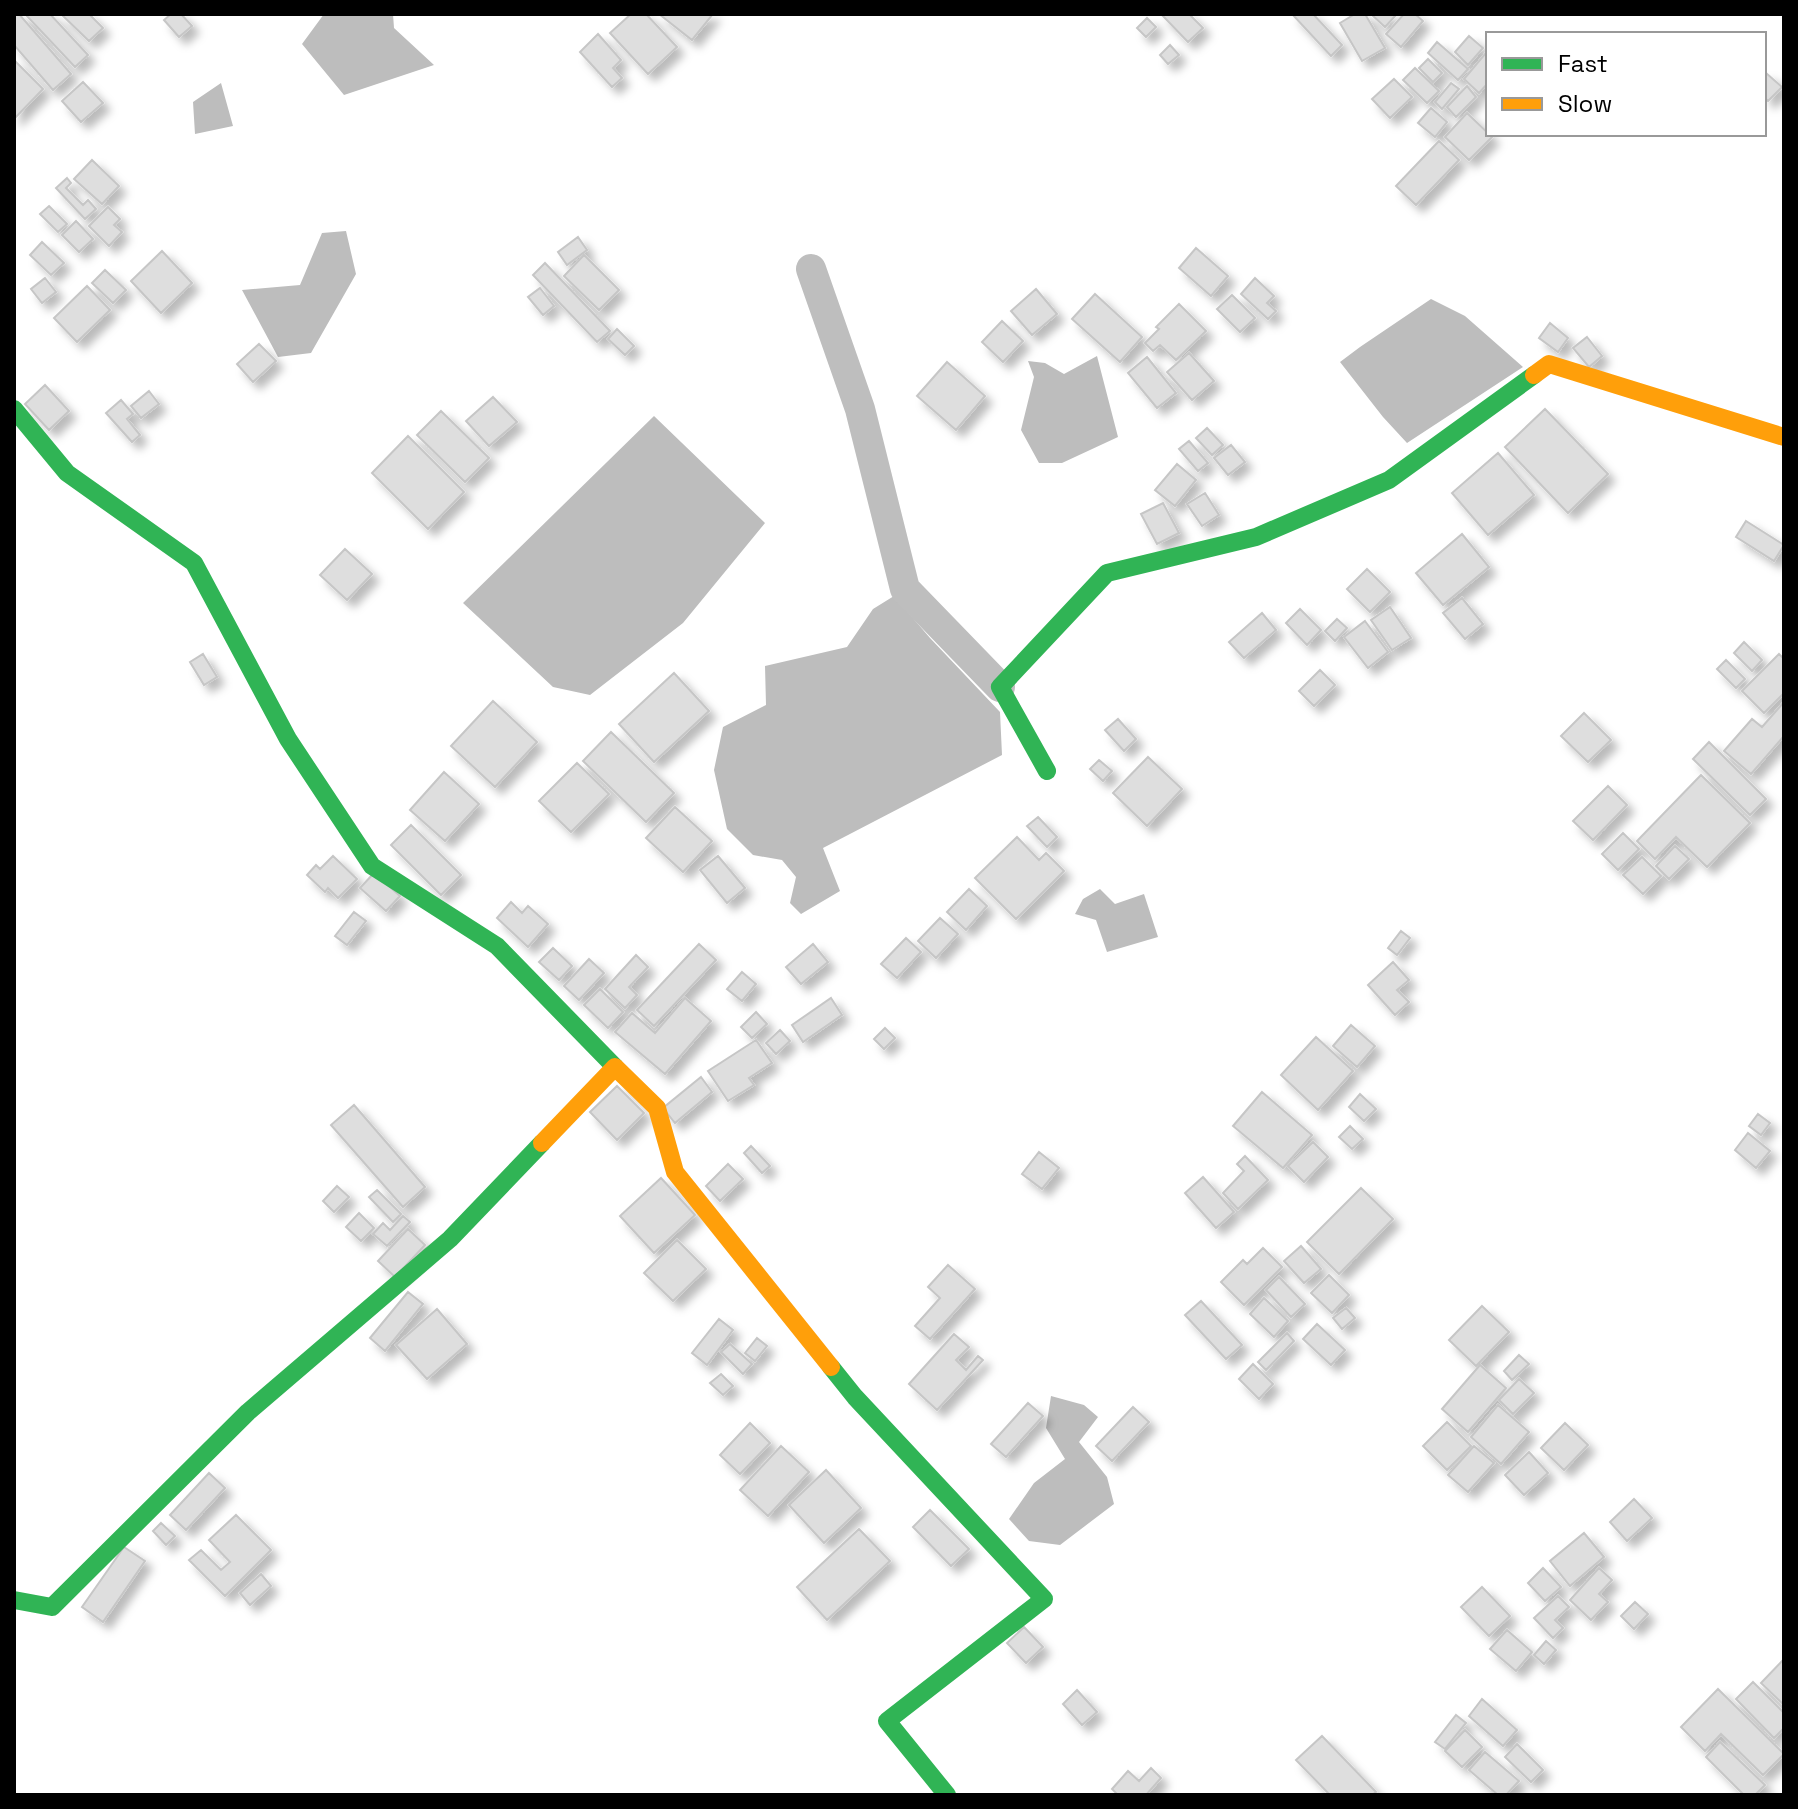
<svg xmlns="http://www.w3.org/2000/svg" width="1798" height="1809" viewBox="0 0 1798 1809" font-family="'Space Grotesk',sans-serif">
<defs>
<filter id="shadow"><feDropShadow dx="7" dy="7" stdDeviation="4" flood-color="#0004"/></filter>
</defs>
<rect width="100%" height="100%" fill="#fff"/>
<path fill="#bdbdbd" d="M324 14H393L394 28 434 65 344 95 302 44Z
M221 83 233 126 195 134 193 102Z
M346 231 356 274 311 353 278 357 242 290 300 285 322 233Z
M1431 299 1465 316 1523 367 1407 443 1383 417 1340 362 1360 347Z
M1097 356 1118 437 1062 463H1039L1021 430 1034 377 1028 361 1045 363 1064 374Z
M654 416 765 523 683 623 590 695 553 687 463 603Z
M894 596 930 638 1000 712 1002 755 823 848 840 891 801 914 790 903 796 877 782 860 753 855 727 829 714 770 723 727 766 705 765 666 847 647 873 609Z
M1100 889 1115 904 1144 894 1158 937 1107 952 1096 920 1075 914 1083 899Z
M1051 1396 1084 1405 1098 1417 1079 1442 1107 1477 1114 1504 1060 1545 1029 1541 1009 1519 1034 1483 1065 1459 1046 1428Z"/>
<path fill="#dedede" stroke="#c6c6c6" stroke-width="2" filter="url(#shadow)" d="M14 14H19L71 74 53 90 14 45Z
M25 14H50L88 55 75 67Z
M61 14H89L103 28 89 41Z
M171 14H181L192 26 179 37 164 20Z
M631 14H646L677 47 648 74 610 33Z
M659 14H713L692 40Z
M1161 14H1189L1203 28 1188 42Z
M1292 14H1313L1342 45 1331 56Z
M1355 14H1365L1385 48 1362 61 1340 23Z
M1371 14H1397L1385 27Z
M1404 14H1415L1423 21 1401 47 1386 34Z
M1147 18 1156 27 1146 37 1137 28Z
M598 34 621 60 613 68 622 78 612 87 580 52Z
M1469 36 1483 48 1468 65 1455 52Z
M1437 42 1468 69 1458 80 1428 53Z
M1170 45 1179 55 1168 64 1160 55Z
M1485 54 1488 56V83L1479 93 1464 79Z
M1428 59 1442 73 1433 82 1419 68Z
M14 60 43 89 14 119Z
M1415 68 1439 91 1427 103 1403 80Z
M1766 73 1782 87 1768 101 1764 97V75Z
M1394 79 1412 97 1390 118 1372 99Z
M83 82 103 103 81 122 62 101Z
M1451 83 1459 89 1442 109 1435 102Z
M1467 86 1476 97 1456 117 1447 107Z
M1431 108 1447 122 1435 137 1418 123Z
M1467 113 1492 137 1469 160 1445 137Z
M1439 141 1459 160 1416 205 1396 186Z
M92 160 119 186 102 204 74 179Z
M67 178 71 183 66 188 83 205 88 200 96 209 85 219 56 188Z
M49 206 67 224 58 232 40 214Z
M108 207 120 219 114 225 122 232 109 246 89 226Z
M76 221 93 239 79 252 62 235Z
M578 237 587 250 567 265 558 252Z
M42 242 64 263 51 275 30 255Z
M1196 248 1228 276 1211 296 1179 268Z
M162 251 192 283 161 313 131 281Z
M584 255 619 290 599 310 564 276Z
M545 263 610 331 597 342 533 275Z
M105 270 126 290 113 303 92 283Z
M45 278 56 292 42 303 31 289Z
M1255 278 1274 296 1267 303 1276 311 1268 319 1241 294Z
M87 286 110 310 77 342 54 318Z
M540 288 554 306 543 315 528 297Z
M1036 289 1057 314 1032 335 1011 311Z
M1095 294 1142 337 1120 362 1072 319Z
M1232 295 1255 318 1240 332 1217 309Z
M1179 304 1206 331 1176 360 1160 345 1153 351 1145 343 1159 329 1156 327Z
M1002 321 1023 341 1003 362 982 342Z
M1550 323 1568 338 1558 352 1539 338Z
M617 329 634 346 625 355 608 339Z
M1587 337 1602 356 1589 367 1573 348Z
M259 344 276 361 253 382 237 364Z
M1189 353 1214 381 1192 400 1167 372Z
M1147 357 1176 393 1157 408 1128 373Z
M947 362 985 396 956 430 917 396Z
M45 385 69 411 49 430 25 404Z
M149 391 159 404 141 418 131 406Z
M493 397 517 422 489 446 466 421Z
M121 400 133 414 127 419 140 435 132 442 106 413Z
M1545 409 1608 474 1568 513 1505 447Z
M441 411 489 458 465 482 417 435Z
M1207 428 1223 445 1212 455 1196 438Z
M408 436 464 492 428 529 372 473Z
M1189 441 1208 463 1198 471 1179 449Z
M1231 445 1245 462 1228 475 1214 458Z
M1498 453 1534 495 1488 535 1452 493Z
M1177 464 1196 480 1175 506 1155 490Z
M1205 493 1219 515 1202 526 1187 504Z
M1163 503 1179 533 1157 544 1141 514Z
M1746 521 1784 545 1774 561 1736 537Z
M1462 534 1489 567 1443 605 1416 573Z
M345 549 372 574 347 600 320 575Z
M1367 569 1390 592 1370 612 1347 589Z
M1462 598 1483 624 1465 639 1443 613Z
M1390 607 1411 638 1392 650 1371 620Z
M1300 609 1321 630 1307 645 1286 623Z
M1262 613 1276 630 1244 658 1229 642Z
M1337 619 1347 628 1335 641 1325 631Z
M1365 621 1388 652 1368 668 1344 637Z
M1744 642 1762 660 1752 671 1734 653Z
M203 654 217 677 204 685 190 662Z
M1779 654 1784 659V693L1764 713 1742 691Z
M1726 660 1745 679 1736 688 1717 669Z
M1320 670 1335 685 1314 706 1299 691Z
M674 673 709 711 654 762 619 724Z
M493 701 537 742 495 787 451 746Z
M1784 702V736L1751 774 1724 751 1752 719 1762 727Z
M1584 713 1611 740 1588 762 1561 736Z
M1118 719 1136 739 1124 751 1105 730Z
M611 732 674 793 646 822 583 761Z
M1709 742 1766 799 1750 815 1693 759Z
M1148 757 1182 789 1147 826 1113 793Z
M1099 760 1112 771 1103 781 1090 769Z
M577 763 609 794 571 832 539 801Z
M444 772 479 804 445 841 410 810Z
M1701 775 1750 823 1707 867 1676 837 1655 859 1637 841Z
M1608 786 1627 805 1593 840 1573 821Z
M675 807 712 841 683 872 646 838Z
M1038 817 1057 837 1047 847 1027 826Z
M411 825 461 875 441 895 391 845Z
M1623 833 1639 849 1618 870 1602 854Z
M1017 837 1039 860 1046 853 1064 871 1016 919 975 878Z
M1675 846 1689 859 1669 879 1656 866Z
M333 856 357 879 338 898 328 888 325 892 307 875 316 865 320 869Z
M718 856 745 888 727 903 700 870Z
M1642 857 1661 876 1643 894 1623 875Z
M374 873 400 896 386 911 360 888Z
M969 889 987 906 966 930 947 912Z
M511 902 522 913 528 906 548 924 528 947 497 918Z
M354 912 366 921 347 945 335 936Z
M940 918 958 934 936 958 918 941Z
M1401 931 1410 938 1397 955 1388 948Z
M906 938 921 952 897 978 881 964Z
M699 944 716 960 654 1026 637 1010Z
M813 944 828 962 801 984 786 967Z
M553 948 572 966 559 980 539 962Z
M636 955 648 967 629 987 637 995 625 1008 605 989Z
M589 959 604 973 579 1000 564 986Z
M1393 962 1409 980 1397 990 1409 1002 1395 1015 1368 985Z
M742 972 756 984 742 1001 727 989Z
M600 989 623 1012 608 1028 584 1005Z
M685 998 711 1021 665 1074 615 1032 632 1013 655 1033Z
M831 998 842 1015 803 1042 792 1025Z
M756 1012 767 1024 752 1038 741 1027Z
M1351 1025 1375 1046 1357 1067 1333 1046Z
M885 1028 895 1038 884 1049 874 1039Z
M780 1030 790 1041 776 1054 766 1043Z
M1316 1037 1353 1071 1318 1110 1281 1075Z
M756 1040 772 1063 749 1078 754 1085 728 1101 708 1071Z
M701 1077 712 1092 675 1123 663 1108Z
M617 1086 644 1113 617 1140 590 1112Z
M1262 1092 1312 1135 1283 1168 1233 1126Z
M1360 1094 1376 1109 1364 1121 1349 1107Z
M354 1105 425 1187 403 1207 331 1125Z
M1758 1114 1770 1123 1761 1135 1749 1126Z
M1350 1126 1363 1139 1352 1149 1339 1137Z
M1748 1133 1770 1151 1756 1168 1735 1150Z
M1313 1142 1328 1157 1304 1182 1288 1166Z
M751 1146 770 1166 762 1173 744 1153Z
M1039 1152 1059 1168 1042 1189 1022 1174Z
M1245 1156 1268 1180 1238 1209 1223 1193 1244 1171 1237 1164Z
M728 1164 743 1179 720 1201 706 1186Z
M1203 1177 1234 1212 1216 1228 1185 1193Z
M661 1178 695 1215 654 1253 620 1216Z
M337 1186 349 1197 334 1212 323 1201Z
M1361 1188 1393 1219 1339 1274 1307 1242Z
M377 1190 401 1214 393 1222 369 1197Z
M359 1213 374 1228 361 1241 346 1227Z
M403 1216 410 1222 387 1246 373 1234 383 1223 390 1230Z
M408 1229 425 1245 395 1277 378 1261Z
M677 1240 706 1269 673 1301 644 1273Z
M1301 1246 1321 1269 1304 1283 1284 1261Z
M1263 1248 1282 1267 1244 1305 1221 1282 1243 1260 1247 1264Z
M948 1265 975 1289 930 1339 915 1326 940 1298 928 1287Z
M1329 1275 1349 1295 1332 1313 1311 1293Z
M1279 1277 1305 1304 1291 1317 1266 1290Z
M408 1292 423 1304 385 1351 370 1338Z
M1264 1298 1288 1321 1274 1337 1250 1314Z
M1201 1301 1242 1345 1226 1359 1185 1315Z
M1482 1306 1509 1332 1476 1366 1449 1340Z
M1346 1308 1355 1318 1342 1329 1333 1318Z
M437 1309 467 1344 427 1379 396 1345Z
M719 1319 733 1330 707 1365 692 1353Z
M1317 1324 1345 1350 1331 1365 1303 1339Z
M1287 1333 1294 1341 1266 1370 1258 1362Z
M954 1334 969 1347 956 1360 966 1370 978 1356 983 1360 937 1410 909 1384Z
M757 1338 767 1346 755 1361 745 1353Z
M730 1344 752 1364 743 1374 721 1352Z
M1519 1355 1529 1364 1512 1380 1504 1371Z
M1253 1364 1273 1384 1259 1399 1239 1379Z
M1480 1365 1506 1388 1468 1432 1442 1409Z
M721 1374 733 1386 723 1395 710 1383Z
M1519 1379 1534 1393 1513 1414 1499 1400Z
M1028 1403 1043 1416 1006 1457 991 1444Z
M1498 1405 1529 1432 1501 1464 1471 1437Z
M1133 1407 1149 1422 1112 1461 1096 1446Z
M1447 1422 1471 1446 1447 1470 1423 1446Z
M750 1423 770 1443 740 1474 720 1455Z
M1565 1423 1588 1445 1564 1470 1541 1448Z
M781 1446 809 1472 768 1516 740 1490Z
M1474 1446 1494 1463 1468 1492 1448 1475Z
M1529 1452 1548 1473 1524 1495 1505 1475Z
M826 1470 861 1508 824 1543 789 1505Z
M209 1473 225 1488 186 1530 170 1515Z
M1634 1499 1652 1518 1627 1541 1610 1522Z
M930 1510 969 1549 951 1566 913 1527Z
M236 1515 271 1550 225 1596 189 1560 201 1550 221 1570 230 1562 209 1540Z
M161 1523 175 1536 166 1545 153 1531Z
M859 1529 890 1561 827 1620 797 1587Z
M1584 1533 1604 1557 1570 1586 1550 1561Z
M124 1547 145 1561 103 1622 82 1607Z
M1543 1568 1561 1587 1545 1601 1528 1583Z
M1599 1568 1612 1580 1599 1594 1608 1602 1591 1620 1570 1600Z
M261 1574 271 1586 250 1605 240 1593Z
M1482 1587 1510 1616 1489 1636 1461 1607Z
M1558 1596 1569 1607 1555 1620 1563 1628 1553 1638 1534 1618Z
M1635 1602 1648 1614 1634 1629 1621 1616Z
M1024 1627 1043 1647 1026 1663 1007 1643Z
M1507 1630 1532 1652 1516 1671 1490 1649Z
M1546 1641 1556 1650 1544 1664 1534 1655Z
M1784 1659V1705L1761 1683Z
M1753 1682 1784 1713V1728L1774 1738 1736 1699Z
M1718 1689 1784 1754 1763 1775 1721 1734 1705 1751 1681 1727Z
M1077 1690 1097 1712 1082 1725 1063 1704Z
M1482 1699 1517 1730 1503 1746 1469 1716Z
M1456 1715 1466 1723 1445 1749 1435 1742Z
M1465 1730 1482 1747 1462 1767 1445 1751Z
M1322 1736 1376 1792 1372 1795H1330L1296 1760Z
M1720 1742 1765 1785 1755 1795H1744L1706 1757Z
M1517 1744 1543 1770 1531 1782 1505 1757Z
M1485 1752 1519 1781 1506 1795H1498L1469 1770Z
M1151 1768 1161 1778 1146 1795H1118L1112 1789 1128 1771 1139 1781Z"/>
<g fill="none" stroke-linecap="round" stroke-linejoin="round">
<path stroke="#bebebe" stroke-width="30" d="M811 269 860 409 905 589 1000 687"/>
<path stroke="#30b455" stroke-width="18" d="M14 409 67 473 194 563 288 739 372 866 497 946 615 1067
M1047 771 1000 687 1107 573 1256 537 1389 480 1534 375
M831 1367 855 1397 1044 1599 887 1721 947 1795
M14 1600 52 1607 248 1412 450 1239 542 1143"/>
<path stroke="#ff9f0a" stroke-width="18" d="M1534 375 1549 364 1784 437
M542 1143 615 1067 657 1108 675 1172 831 1367"/>
</g>
<rect width="1798" height="1809" fill="none" stroke="#000000" stroke-width="32"/>
<rect x="1486" y="32" width="280" height="104" fill="#ffffff" stroke="#999999" stroke-width="2"/>
<rect x="1502" y="58" width="40" height="12" fill="#30b455" stroke="#999999" stroke-width="2"/>
<text x="1558" y="72" font-size="24" fill="#000000">Fast</text>
<rect x="1502" y="98" width="40" height="12" fill="#ff9f0a" stroke="#999999" stroke-width="2"/>
<text x="1558" y="112" font-size="24" fill="#000000">Slow</text>
</svg>
